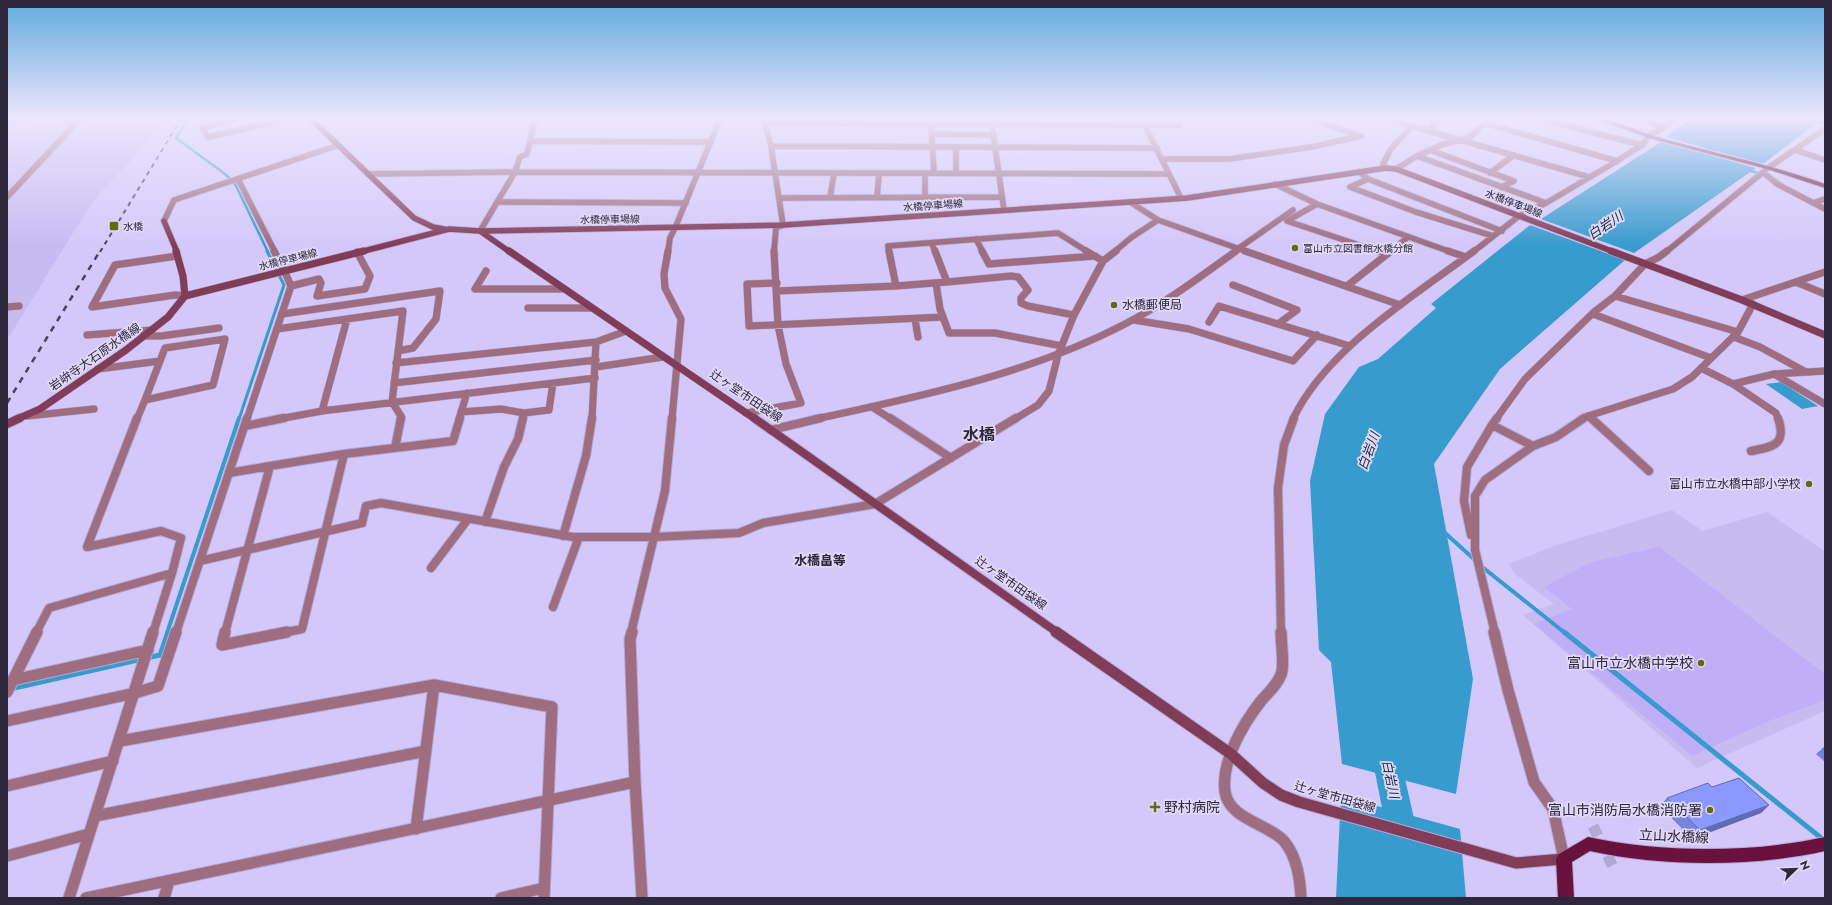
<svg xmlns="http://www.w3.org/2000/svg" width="1832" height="905" viewBox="0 0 1832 905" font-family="Jost,'Noto Sans JP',sans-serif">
<rect width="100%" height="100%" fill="#d4c8fa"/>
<path fill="#c8bbf2" d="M32 119H170L143 144 129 163 99 194 76 228 9 337 7 336V124Z
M1672 510 1703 531 1767 512 1825 551V711L1697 768 1523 615 1554 604 1515 574 1509 564 1557 545Z"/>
<path fill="#c0aef6" d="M1659 547 1825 674V700L1769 721 1692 756 1534 624 1572 609 1544 587 1591 562Z"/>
<path fill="#389bce" d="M1690 119H1825V125L1817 123 1763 164 1666 137Z
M1661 142 1756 168 1634 253 1541 219Z
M1530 225 1625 260 1500 369 1434 464 1473 679 1456 794 1342 764 1331 662 1319 650 1310 481 1325 414 1359 367 1378 359 1436 308 1431 304Z
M1781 382 1818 406 1802 409 1766 384Z
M1341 796 1460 829 1466 898H1336Z"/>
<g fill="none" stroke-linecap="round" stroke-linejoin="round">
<path stroke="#389bce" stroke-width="2.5" d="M188 119 176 138 225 174 235 184 268 252
M7 123 27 119
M1747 170 1762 174
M1772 177 1785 186"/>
<path stroke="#389bce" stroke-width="3" d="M239 419 284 285 267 251"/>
<path stroke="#389bce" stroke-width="4" d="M1444 532 1475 560
M1481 566 1565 633
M167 633 239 418"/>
<path stroke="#389bce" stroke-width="5" d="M1564 632 1825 841
M10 689 160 655 168 632"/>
<path fill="#389bce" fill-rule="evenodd" d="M1746 119H1760L1688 173H1678L1676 170 1678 167Z
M1385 740 1395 744 1399 752 1415 823V838L1410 848 1400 852 1390 848 1385 838V823L1371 752 1375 744Z"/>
<path stroke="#b3a8d4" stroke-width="11" stroke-dasharray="11 5.5" stroke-linecap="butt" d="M1593 826 1614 869"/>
<defs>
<path id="minor-far3" d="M235 119 202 128 208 137 289 119
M763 119 771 146 783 225 776 228 774 252
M991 119 1004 210
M1311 119 1360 136
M1387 119 1589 177
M1540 119 1642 145
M1142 120 1181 198
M764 123 1179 125
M931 123 934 173
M1484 123 1617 161
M1663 128 1675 119
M1429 131 1439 119
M932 134 994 135
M531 141 711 142
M771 146 1157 148
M956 148V173
M1430 150 1514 181 1501 187
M1795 150 1825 160
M1417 156 1546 203
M1162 159H1229L1311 147 1361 136
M1386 168 1383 164 1391 149 1412 126
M1396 169 1417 156 1441 145 1469 138 1487 121
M1359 172 1368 179 1350 187 1416 212 1493 236
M1763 172 1777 184 1825 209
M925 173V197
M1490 173 1514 155
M368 174 515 172 1168 174
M238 179 275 252
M1368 179 1502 231
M1275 184 1317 204 1451 252
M780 198 1001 197
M830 198 834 173
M877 198 879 173
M497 202 686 203
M1813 203 1825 199
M1317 204 1287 221 1380 252
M480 231 515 172 520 157 527 154 535 119
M976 239 983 252
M932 243 935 252
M1239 248 1293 210
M668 252 670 238 675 228
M889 252 888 246 1058 233 1088 252
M1114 252 1132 237 1158 220
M1390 252 1408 237
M1473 252 1519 216 1546 203 1617 161 1642 145 1649 136 1663 128 1644 119
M1666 252 1768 168 1825 129"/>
<path id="minor-far2" d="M274 251 284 270
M668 251 664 274 665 288 681 319 672 419
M889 251 896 286
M982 251 989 264 1095 256
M1086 251 1103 261
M1377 251 1387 254
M1448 251 1466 257
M177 256 115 265 92 307 175 295 185 296
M486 271 475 289H563
M947 282 1011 276 1018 277 1028 290 1021 298V303L1028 306 1074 315
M1796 282 1825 294
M777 283 747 284 749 326 943 317
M936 283 940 309 949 333H995L1062 346
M1233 285 1297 310 1278 324
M291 286 319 279 321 283 317 296 365 289 370 276 357 252
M1347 286 1391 251
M777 291 896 286 947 282 935 251
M1615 296 1738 332
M1742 300 1825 272
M7 307 19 306
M528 308H591
M282 314 440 291 436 319 413 348 398 351
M1593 314 1711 358
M915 319 918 337
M1134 320 1189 329 1293 361 1317 335
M1209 322 1219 306 1350 346
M277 329 403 311 392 402 401 416 400 419
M87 335 152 330
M145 336H161L219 328
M1734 337 1760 347 1806 372
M225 339 213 385 145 400 165 348Z
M396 363 596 342 626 331
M596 367 663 357
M1701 368 1733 384 1774 374 1825 371
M98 369 160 361
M1774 374 1825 404
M394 383 596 360
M1733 384 1776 413 1778 419
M872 407 891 419
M322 411 347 319
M461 412 501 409 524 413
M746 413 801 403 786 364 778 325 774 251
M27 416 94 409
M1588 416 1592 419
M137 419 145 400
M279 419 322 411 595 378
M459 419 467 393
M523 419 524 413 549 410 553 383
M592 419 596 342
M1015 419 1038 405 1049 391 1058 355 1074 315 1103 261 1116 251
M1293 419C1326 349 1414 296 1474 251
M1496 419 1525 379 1594 312 1615 296 1645 264 1659 257 1667 251
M1583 419 1588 416 1673 389 1692 377 1738 332 1753 304"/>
<path id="minor-far1" d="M137 418 87 547 161 531 181 538 172 573
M890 418 951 458
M1497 418 1492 425 1533 446
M1591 418 1649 471
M245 426 284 418
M395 448 401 418
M1751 451C1774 447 1787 444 1778 418
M344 454 453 441 460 418
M270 466 344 454 302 629 282 633
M229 473 270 466
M485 522 504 467 518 439 523 418
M362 523 366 506 381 503 573 537H654L739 533 763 523 875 504 1016 418
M1471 535 1464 501 1467 467 1492 425
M563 536 586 456 592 418
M431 568 468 519
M553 607 579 537
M36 633 49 608 172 573 153 633
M225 633 270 466
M631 633 665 491 672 418
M1281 633 1278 488 1284 445 1294 418
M1495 633 1475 550V496L1485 480 1533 446 1556 437 1584 418"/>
<path id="minor" d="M225 632 222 645 287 632
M632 632 630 639 635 782 642 898
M1281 632C1281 644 1284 660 1282 671 1280 682 1268 693 1261 701 1243 724 1221 761 1225 792 1230 820 1267 823 1284 841 1297 857 1300 878 1301 898
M1494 632 1508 690 1534 782 1553 809 1564 859
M13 680 148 650
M7 692 37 632
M7 721 135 693
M120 741 434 685 552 707 544 898
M7 786 113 761
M95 816 426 751
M416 829 434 685
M7 856 89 834
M69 898 153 632
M86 898 635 782
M164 898 169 881
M501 898 544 888"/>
<path id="tertiary-far3" d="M7 197 80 119
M1130 202 1158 220 1248 252
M164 221 174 200 339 145
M675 228 720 119
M1234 252 1239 248"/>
<path id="tertiary-far2" d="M1245 251 1400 305
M247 419 291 286 284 270
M816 419C921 396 1029 374 1125 324 1164 304 1200 277 1236 251"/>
<path id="tertiary-far1" d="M771 430 821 418
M200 561 362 523
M176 633 247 418"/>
<path id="tertiary" d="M135 693 158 686 176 632"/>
<path id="secondary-far3" d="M311 119 414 218 433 227 444 229
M164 221 177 252
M480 231 510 252
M360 252 449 229 480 231 783 225 1130 202 1187 198 1386 168 1396 169 1614 252"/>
<path id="secondary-far2" d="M176 251 183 276 185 296
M509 251 755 419
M1611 251 1742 300 1825 335
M185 296 364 251
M17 419 40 409 126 350 168 317 185 296"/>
<path id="secondary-far1" d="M754 418 1058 633
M7 424 20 418"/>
<path id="secondary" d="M1056 632 1231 754 1263 783 1281 795 1299 802 1516 863 1564 859"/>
<path id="primary" d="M1595 119C1616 119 1637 131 1657 137 1713 153 1770 164 1825 184V188L1767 169 1652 139Z
M1588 837C1660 853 1753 853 1825 837V851C1754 867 1661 867 1590 851L1572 862 1574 898H1558L1556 859 1559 854Z"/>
</defs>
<use href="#minor-far3" stroke="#b3a8d4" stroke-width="7"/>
<use href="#minor-far2" stroke="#b3a8d4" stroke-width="8"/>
<use href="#minor-far1" stroke="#b3a8d4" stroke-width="10"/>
<use href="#minor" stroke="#b3a8d4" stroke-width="13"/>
<use href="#tertiary-far3" stroke="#b3a8d4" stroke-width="7"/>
<use href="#tertiary-far2" stroke="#b3a8d4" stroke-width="8"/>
<use href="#tertiary-far1" stroke="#b3a8d4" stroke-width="10"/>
<use href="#tertiary" stroke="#b3a8d4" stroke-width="13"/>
<use href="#secondary-far3" stroke="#b3a8d4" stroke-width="7"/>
<use href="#secondary-far2" stroke="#b3a8d4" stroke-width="8"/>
<use href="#secondary-far1" stroke="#b3a8d4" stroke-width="10"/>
<use href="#secondary" stroke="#b3a8d4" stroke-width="13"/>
<use href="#primary" stroke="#b3a8d4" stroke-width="2"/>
<use href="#minor-far3" stroke="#9e6d7f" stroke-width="5.5"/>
<use href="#minor-far2" stroke="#9e6d7f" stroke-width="7"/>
<use href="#minor-far1" stroke="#9e6d7f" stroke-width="8"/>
<use href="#minor" stroke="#9e6d7f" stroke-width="11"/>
<use href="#tertiary-far3" stroke="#9e6d7f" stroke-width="5.5"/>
<use href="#tertiary-far2" stroke="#9e6d7f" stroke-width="7"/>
<use href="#tertiary-far1" stroke="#9e6d7f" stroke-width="8"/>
<use href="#tertiary" stroke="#9e6d7f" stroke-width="11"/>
<use href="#secondary-far3" stroke="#813c58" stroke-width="5.5"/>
<use href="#secondary-far2" stroke="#813c58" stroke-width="7"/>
<use href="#secondary-far1" stroke="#813c58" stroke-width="8"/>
<use href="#secondary" stroke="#813c58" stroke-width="11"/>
<use href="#primary" fill="#69123e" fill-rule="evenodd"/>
<path stroke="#48425a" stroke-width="2" stroke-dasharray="4.5 4.5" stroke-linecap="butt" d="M100 252 181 119"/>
<path stroke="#48425a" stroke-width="2.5" stroke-dasharray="6 6" stroke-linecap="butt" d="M7 403 100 251"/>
</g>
<path fill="#7884da" d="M1825 747V762L1816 754 1822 749Z
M1667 798 1769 805 1761 813 1692 839 1660 806Z"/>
<path fill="#616bb2" d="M1769 805 1761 813 1692 839 1700 830Z"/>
<path fill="#8b99fe" stroke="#616bb2" d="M1825 747V751L1822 749Z
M1739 778 1769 805 1700 830 1667 798 1708 783 1712 787Z"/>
<linearGradient id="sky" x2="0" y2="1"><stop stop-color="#61aade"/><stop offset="0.48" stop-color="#ece6fd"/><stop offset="1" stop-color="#ece6fd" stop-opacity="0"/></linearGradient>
<rect width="1832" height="246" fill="url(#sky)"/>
<g fill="#616b10" stroke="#e0d9f7" stroke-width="1.5">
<rect x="109" y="221" width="10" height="10" rx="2"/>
<circle cx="1295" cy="248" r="4"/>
<circle cx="1114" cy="305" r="4"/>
<circle cx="1809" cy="484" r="4"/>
<circle cx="1701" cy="663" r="4"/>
<path d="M1153 801h4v4h4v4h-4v4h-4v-4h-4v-4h4z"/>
<circle cx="1710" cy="810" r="4"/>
</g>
<g text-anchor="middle" stroke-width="3.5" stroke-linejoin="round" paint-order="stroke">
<g font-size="10" fill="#2d283b" stroke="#e0d9f7">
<text transform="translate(1514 203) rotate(21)" y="4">水橋停車場線</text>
<text transform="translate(933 205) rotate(-4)" y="4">水橋停車場線</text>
<text transform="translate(610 219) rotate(-1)" y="4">水橋停車場線</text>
<text transform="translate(288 259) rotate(-14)" y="4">水橋停車場線</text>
</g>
<g font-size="10" fill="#2d283b" stroke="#e0d9f7" text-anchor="start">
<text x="123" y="230">水橋</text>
<text x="1303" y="252">富山市立図書館水橋分館</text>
</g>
<g font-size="12" fill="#2d283b" stroke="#e0d9f7" text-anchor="start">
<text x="1122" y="309">水橋郵便局</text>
<text x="1801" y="488" text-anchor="end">富山市立水橋中部小学校</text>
</g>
<g font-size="12" fill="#2d283b" stroke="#e0d9f7">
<text transform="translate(95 357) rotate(-35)" y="4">岩峅寺大石原水橋線</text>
<text transform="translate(746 396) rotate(34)" y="4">辻ヶ堂市田袋線</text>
<text transform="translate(1011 583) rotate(35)" y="4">辻ヶ堂市田袋線</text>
<text transform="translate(1335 797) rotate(16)" y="4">辻ヶ堂市田袋線</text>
</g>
<g font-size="13" font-style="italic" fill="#1a2f3b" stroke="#e0d9f7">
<text transform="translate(1605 225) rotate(-34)" y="5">白岩川</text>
<text transform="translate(1368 451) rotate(-70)" y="5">白岩川</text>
<text transform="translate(1391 779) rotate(78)" y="5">白岩川</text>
</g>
<g font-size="13" font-weight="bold" fill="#2d283b" stroke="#e0d9f7">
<text x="820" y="565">水橋畠等</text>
</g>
<g font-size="14" fill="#2d283b" stroke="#e0d9f7" text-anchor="end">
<text x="1693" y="668">富山市立水橋中学校</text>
<text x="1164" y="812" text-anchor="start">野村病院</text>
<text x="1702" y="815">富山市消防局水橋消防署</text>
</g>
<g font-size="14" fill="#2d283b" stroke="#e0d9f7">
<text transform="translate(1674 836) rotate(3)" y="5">立山水橋線</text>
</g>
<g font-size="16" font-weight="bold" fill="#2d283b" stroke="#e0d9f7">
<text x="979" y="440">水橋</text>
</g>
</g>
<rect width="1832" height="905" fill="none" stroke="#2d283b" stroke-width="16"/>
<g transform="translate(1796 869) rotate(67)" stroke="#e0d9f7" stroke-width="3" paint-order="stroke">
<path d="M0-3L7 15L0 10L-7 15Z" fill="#2d283b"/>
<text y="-6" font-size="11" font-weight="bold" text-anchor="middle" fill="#2d283b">N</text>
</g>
</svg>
